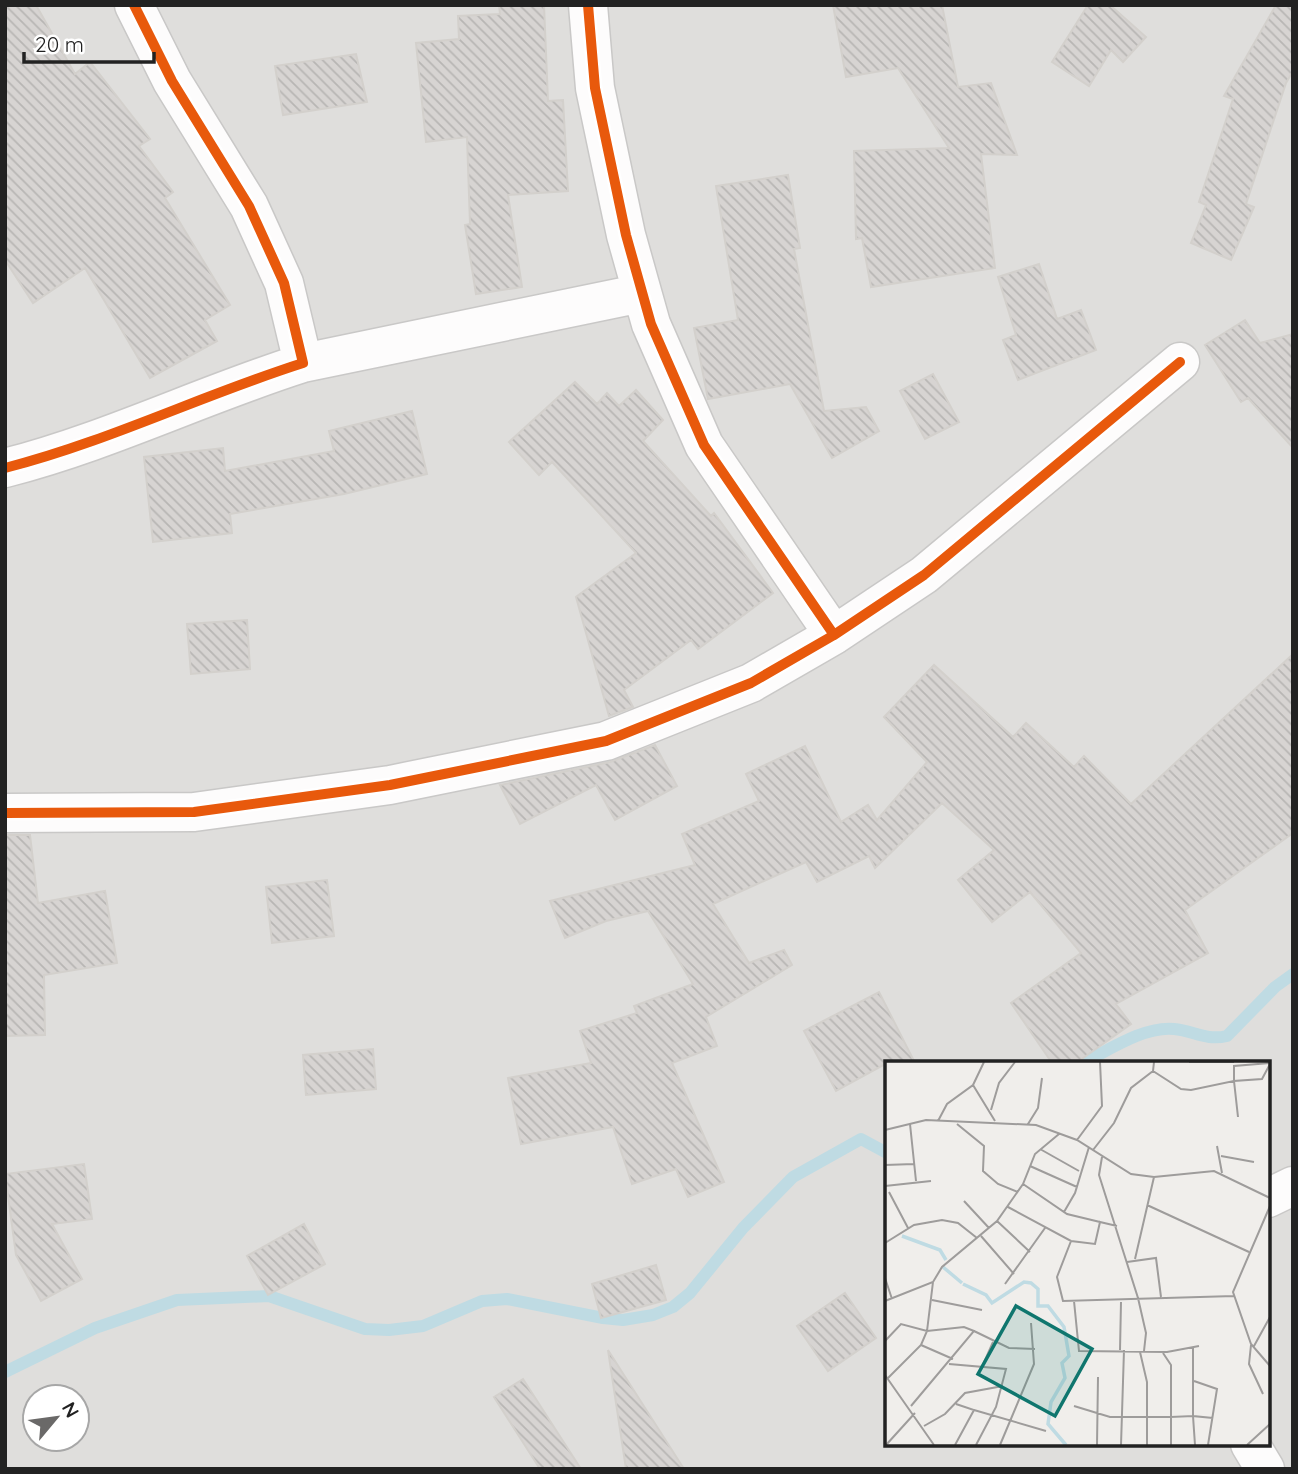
<svg xmlns="http://www.w3.org/2000/svg" width="1298" height="1474" viewBox="0 0 1298 1474" font-family="Quicksand,sans-serif">
<defs>
<pattern id="building-back-hatch" width="6" height="6" patternUnits="userSpaceOnUse" patternTransform="scale(1.75)"><rect width="6" height="6" fill="#d7d4d2"/><path d="M-1 5l2 2M0 0l6 6M5-1l2 2" fill="none" stroke="#b8b6b4"/></pattern>
</defs>
<rect width="100%" height="100%" fill="#f0eeeb"/>
<path fill="#dfdedc" fill-rule="evenodd" d="M5 5H1293V1469H5ZM887 1063H1268V1444H887ZM35 1397H77V1439H35Z"/>
<g fill="none" stroke-linecap="round" stroke-linejoin="round">
<path stroke="#bfdbe3" stroke-width="12" d="M1083 1063C1109 1050 1144 1026 1174 1029 1194 1031 1206 1041 1227 1036L1275 987 1293 974
M5 1372 95 1328 177 1300 269 1296 365 1329 389 1330 423 1326 482 1301 507 1299 603 1318 623 1320 653 1315 673 1307 690 1293 743 1228 793 1177 861 1139 887 1153"/>
</g>
<path fill="url(#building-back-hatch)" stroke="#d3d0cc" stroke-width="2" d="M5 5H36L75 74 90 62 150 139 139 146 173 192 165 198 230 305 205 320 217 341 150 378 85 268 33 303 5 260Z
M499 5H544L548 101 563 100 568 191 508 195 522 287 476 294 465 225 470 224 467 137 426 142 416 43 459 39 458 16 500 14Z
M833 5H942L958 87 991 83 1017 155 981 154 995 268 871 287 862 238 856 239 854 151 949 148 898 68 846 77Z
M1088 5H1110L1146 37 1123 62 1111 50 1089 86 1052 62Z
M1276 5H1293V71L1286 83 1246 204 1254 207 1231 260 1191 243 1206 205 1199 202 1233 99 1224 96Z
M356 54 367 102 283 115 275 66Z
M788 175 800 248 794 249 824 411 866 407 879 431 832 458 790 384 708 399 694 328 738 320 716 186Z
M1039 264 1057 319 1081 310 1096 350 1018 380 1003 340 1016 335 998 277Z
M1245 320 1260 343 1293 334V448L1248 398 1241 402 1205 345Z
M933 374 959 422 925 439 900 391Z
M575 382 597 404 607 393 619 406 636 390 663 420 643 441 711 516 714 513 773 593 698 649 691 640 624 690 633 707 609 716 576 597 636 553 552 462 539 475 509 442Z
M412 411 427 474 344 494 230 514 232 533 153 542 144 457 223 448 225 471 334 451 329 431Z
M247 620 250 669 191 674 187 624Z
M1293 654V833L1185 910 1208 953 1116 1004 1131 1024 1076 1063H1052L1011 1003 1081 953 1030 892 992 922 958 880 994 850 942 803 875 868 869 856 817 882 806 862 713 904 749 963 784 950 792 965 706 1017 717 1046 672 1063 724 1182 688 1197 676 1169 632 1184 613 1127 521 1144 508 1078 591 1063 580 1031 637 1013 634 1006 693 984 648 911 606 921 565 938 550 901 695 865 682 834 759 801 746 774 805 746 841 822 868 805 877 820 927 762 884 717 934 665 1013 737 1026 723 1074 767 1084 756 1131 804Z
M655 745 677 786 615 820 596 785 520 824 500 785 610 762Z
M5 835H30L38 903 105 891 117 963 44 975 45 1035 5 1036Z
M327 880 334 936 272 943 266 887Z
M879 992 915 1063H887L836 1091 804 1031Z
M373 1049 376 1089 306 1095 303 1055Z
M84 1164 92 1219 52 1224 82 1279 41 1301 16 1255 5 1174Z
M304 1224 325 1264 268 1295 247 1256Z
M656 1265 666 1300 601 1318 592 1284Z
M845 1293 876 1338 828 1371 797 1326Z
M608 1350 684 1469H626Z
M523 1379 581 1469H540L494 1397Z"/>
<g fill="none" stroke-linecap="round" stroke-linejoin="round">
<defs>
<path id="minor" d="M588 5 595 88 626 235 651 324 704 445 834 635
M303 363 642 293
M5 468C107 442 202 395 303 363L284 283 249 206 172 81 134 5
M5 813 194 812 390 785 606 741 751 683 834 635 924 575 1180 362
M1268 1198 1293 1186
M1250 1444 1265 1469"/>
</defs>
<use href="#minor" stroke="#c9c8c7" stroke-width="41"/>
<use href="#minor" stroke="#fdfcfc" stroke-width="38"/>
<defs>
<path id="cycleway" d="M588 5 595 88 626 235 651 324 704 445 834 635
M5 468C107 442 202 395 303 363L284 283 249 206 172 81 134 5
M5 813 194 812 390 785 606 741 751 683 834 635 924 575 1180 362"/>
</defs>
<use href="#cycleway" stroke="#fff" stroke-width="15"/>
<use href="#cycleway" stroke="#e8590c" stroke-width="10"/>
</g>
<g transform="translate(885 1061)">
<rect width="385" height="385" fill="#f0eeeb"/>
<path fill="none" stroke="#bfdbe3" stroke-width="3.5" d="M17 175 55 189 61 199M58 206 77 222M78 223 101 234 107 242 139 221 146 222 153 228V245H163L179 266 184 295 177 302 180 317 166 341 163 363 181 384"/>
<path fill="none" stroke="#9e9c9b" stroke-width="2" d="M304 1H349M268 10 296 28 306 29 349 20V5L385 2M88 24 110 60M106 49 114 22 130 1M353 56 349 20 377 18 385 3M53 60 62 43 88 24 99 1M25 63 31 120M72 63 99 85 98 110 113 123 133 131M143 63 153 47 157 17M0 69 41 59 151 64 192 79 246 113 269 116 329 110 385 137M192 79 217 45 215 1M332 85 337 112M155 88 194 110M208 89 229 62 246 27 268 10 269 1M336 95 369 101M217 96 214 114 253 237 261 272 259 290M0 104 29 103M145 105 192 126M138 123 182 153 215 161M0 125 46 120M4 131 23 167M79 140 104 167M262 144 364 191M385 145 348 231 366 283 385 305M123 146 186 180 210 183 215 161 232 165M179 151 190 132 204 86M112 160 145 191M96 175 129 213M186 180 172 216 178 240 349 235M0 182 29 164 57 159 73 162 92 177M250 198 269 116M242 201 271 197 276 236M0 217 7 238M120 223 160 167M47 239 97 249M0 240 48 221 57 206 112 160 138 123 150 93 174 73M189 240 194 290 282 291 314 285M89 270 124 287 150 288M0 280 16 263 42 270 79 266 89 270 26 345M36 284 68 298M366 284 364 303 378 333M369 285 385 256M308 286V355L328 357M235 289 236 241M255 291 262 321V384M278 292 286 304V356L308 355 310 384M64 303 121 308 111 346 91 384M97 306 108 281M0 314 49 384M3 317 36 284 42 270 48 221M309 320 332 328 323 384M189 345 225 356H286V384M89 349 161 370M39 365 60 353 80 332 118 325M1 384 30 352M70 384 89 349 71 343M115 384 149 303 146 262M212 384 213 316M236 384 239 289M362 384 385 363"/>
<path fill="#0f766e" fill-opacity="0.15" stroke="#0f766e" stroke-width="3.5" d="M131 245 207 288 170 355 93 313Z"/>
<rect width="385" height="385" fill="none" stroke="#222" stroke-width="3.5"/>
</g>
<rect width="1298" height="1474" fill="none" stroke="#222222" stroke-width="14"/>
<g transform="translate(56 1418) rotate(61)"><circle r="33" fill="#ffffff" stroke="#a7a7a7" stroke-width="2"/>
<path d="M0-5L12 26L0 18L-12 26Z" fill="#6a6968"/>
<text y="-10" font-size="19" font-weight="bold" text-anchor="middle" fill="#222222">N</text>
</g>
<path d="M24 52v10h130v-10" fill="none" stroke="#222222" stroke-width="3.5"/>
<text x="35" y="52" font-size="21" fill="#222222" stroke="#ffffff" stroke-width="5" paint-order="stroke">20 m</text>
</svg>
